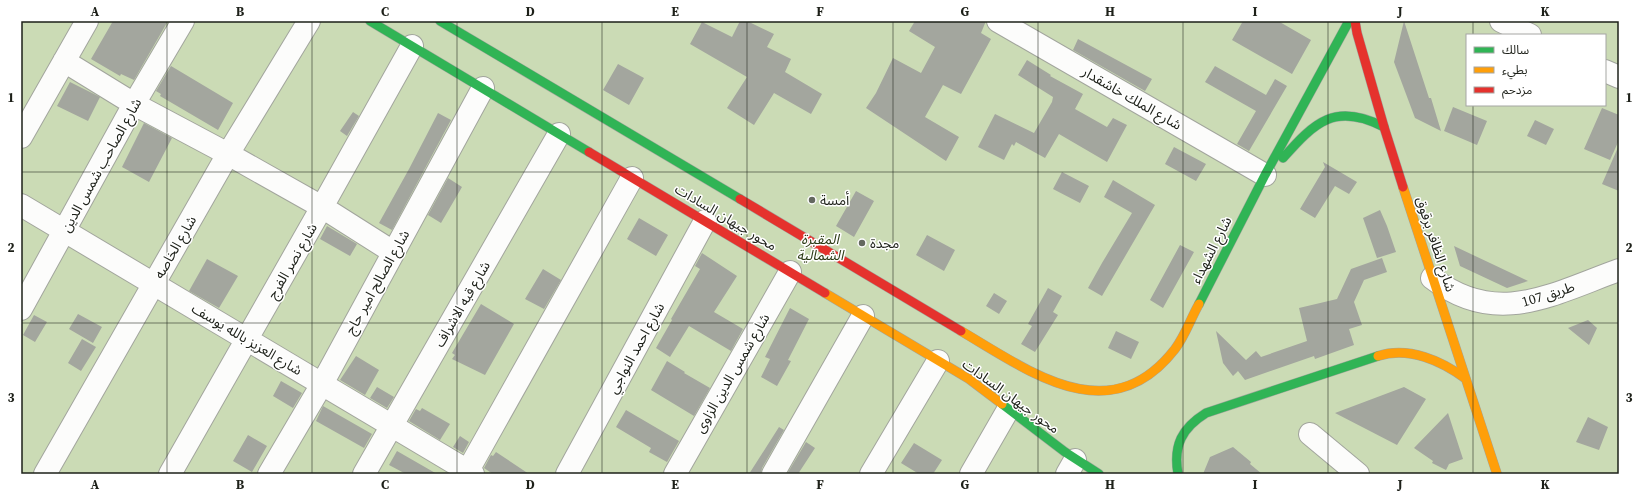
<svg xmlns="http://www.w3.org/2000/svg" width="1640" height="495" viewBox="0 0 1640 495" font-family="'Source Serif 4','Noto Sans Arabic',serif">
<rect width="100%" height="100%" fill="#e9eee2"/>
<path fill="#cbdbb5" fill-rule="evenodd" d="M21 21H1619V474H21ZM1467 35H1605V105H1467Z"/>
<path fill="#a3a69e" d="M113 21H168L134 80 121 74 120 76 91 59Z
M740 21H747L774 34 767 47 791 59 785 72 822 94 811 114 774 93 754 125 727 108 747 77 690 44 702 22 732 37Z
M915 21H986L981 33 991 39 961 94 943 85 925 117 959 137 946 161 866 108 876 93 893 58 921 73 935 47 909 31Z
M1243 21H1278L1311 40 1292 74 1232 40Z
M1404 21 1429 98H1431L1441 131 1415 118 1394 62Z
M1078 39 1152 79 1145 91 1073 50Z
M1027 60 1051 75 1050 76 1083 94 1075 109 1107 127 1113 118 1127 125 1107 162 1059 134 1045 158 1016 142 1014 146 1012 144 1004 160 978 147 995 114 1034 133 1052 102 1053 97 1018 75Z
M618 64 644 78 629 105 603 90Z
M171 66 233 103 218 130 160 96 161 94 156 91Z
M1215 66 1266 95 1275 79 1287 86 1249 151 1237 144 1256 111 1205 82Z
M70 82 100 97 88 121 57 106Z
M1453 107 1487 121 1477 145 1444 131Z
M1602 108 1619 115V140L1610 160 1584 149Z
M353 112 359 116 347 136 340 131Z
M438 113 451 120 392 230 379 223 409 169Z
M1535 120 1554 129 1546 145 1527 136Z
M144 123 172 138 149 182 122 167Z
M1619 145V191L1602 184Z
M1174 147 1206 164 1196 181 1165 164Z
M1323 162 1357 182 1349 194 1335 186 1315 218 1300 209 1325 167Z
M1062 172 1089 186 1080 203 1053 189Z
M448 178 462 187 441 223 428 215Z
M1113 180 1155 205 1102 296 1088 288 1102 263 1132 213 1104 197Z
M856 191 874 201 854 237 836 226Z
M1380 210 1387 226 1396 252 1377 258 1363 218Z
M639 218 668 235 656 256 627 239Z
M327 226 357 244 350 256 320 239Z
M927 235 955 250 944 271 916 255Z
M1180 245 1194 252 1163 308 1150 300Z
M1454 246 1528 281 1507 288 1460 266Z
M702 253 737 276 714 312 743 329 731 351 689 326 670 357 656 348 672 320 671 319 700 269 695 266Z
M1382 258 1387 272 1364 280 1354 302 1362 325 1349 329 1354 345 1315 359 1314 356 1245 380 1238 371 1233 376 1223 363 1216 331 1246 360 1256 351 1261 357 1307 341 1299 308 1337 299 1351 269Z
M207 259 238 276 219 308 189 291Z
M543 269 561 280 544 309 525 299Z
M1048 288 1062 296 1053 312 1058 315 1035 352 1021 344 1032 326 1028 324Z
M994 293 1007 301 999 314 986 306Z
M481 304 514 324 485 375 452 359 455 355 452 353Z
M790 308 809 319 788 360 791 361 777 386 761 377 770 359 765 357Z
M78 314 102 327 93 343 69 329Z
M34 315 47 322 35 342 23 335Z
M1588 320 1597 328 1589 345 1568 328Z
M1116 331 1139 342 1131 359 1108 348Z
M82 339 96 347 81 371 68 363Z
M356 356 379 370 365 395 340 380Z
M667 361 685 372 684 373 710 388 694 416 651 390Z
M281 381 302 393 293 408 273 396Z
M377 387 394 397 387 408 370 398Z
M1404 387 1426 399 1397 445 1335 413Z
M323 406 372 434 364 448 316 421Z
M422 408 450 424 440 440 409 421 416 409 420 411Z
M626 410 679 441 667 462 649 452 651 448 616 427Z
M1448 413 1463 459 1449 464 1446 470 1432 463 1433 461 1414 448Z
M1588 417 1608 427 1599 450 1576 442Z
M779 427 784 430 762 468 761 474H749Z
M248 435 267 446 252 472 233 461Z
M460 436 469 442 463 453 453 447Z
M806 442 815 448 798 474H787Z
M914 443 942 460 933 474H919L901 463Z
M1233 447 1251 462 1250 464 1262 474H1203L1210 457Z
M397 451 437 474H406L389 465Z
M496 452 529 474H493L484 468 491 455 493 456Z"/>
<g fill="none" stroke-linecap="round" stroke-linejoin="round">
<defs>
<path id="street" d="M998 21 1265 175
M1501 21 1530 35
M64 61 134 104 228 154 322 207 393 252
M1605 71 1619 77
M21 137 87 21
M21 205 473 474
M1432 278C1497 328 1552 294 1619 270
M21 309 134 104 183 21
M1310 434 1358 474
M45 474 228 154 309 21
M170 474 322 207 412 46
M269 474 322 384 483 88
M364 474 559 134
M466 474 632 178
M567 474 705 221
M675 474 790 272
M773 474 863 316
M871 474 938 361
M971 474 1009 408
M1067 474 1075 460"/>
<path id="fast" d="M370 21 589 152
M440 21 740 199
M1283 158C1315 122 1335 102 1384 127
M1199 304 1265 175 1349 21
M1002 404 1065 452 1099 474
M1178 474C1173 445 1182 428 1206 413L1378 356"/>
<path id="slow" d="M1403 187 1497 474
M825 293 969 379 1002 404
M961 331C1029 371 1110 433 1175 349 1185 336 1191 318 1199 304
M1378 356C1409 346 1442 361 1466 379"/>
<path id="jam" d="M1355 21 1357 33 1384 127 1403 187
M589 152 825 293
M740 199 961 331"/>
</defs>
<use href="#street" stroke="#a2a59d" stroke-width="24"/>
<use href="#fast" stroke="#a2a59d" stroke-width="10"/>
<use href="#slow" stroke="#a2a59d" stroke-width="10"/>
<use href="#jam" stroke="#a2a59d" stroke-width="10"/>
<use href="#street" stroke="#fcfcfb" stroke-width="22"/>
<use href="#fast" stroke="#30b455" stroke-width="9"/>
<use href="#slow" stroke="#ff9f0a" stroke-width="9"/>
<use href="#jam" stroke="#e5322d" stroke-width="9"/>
</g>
<path fill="none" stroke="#1d2019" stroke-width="1" stroke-opacity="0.55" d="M167 21V474M312 21V474M457 21V474M602 21V474M747 21V474M893 21V474M1038 21V474M1183 21V474M1328 21V474M1473 21V35M1473 105V474M21 172H1619M21 323H1619"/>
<g fill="#64685f" stroke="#fff" stroke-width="1.5">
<circle cx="812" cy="200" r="4"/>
<circle cx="862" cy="243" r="4"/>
</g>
<g text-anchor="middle" stroke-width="3" stroke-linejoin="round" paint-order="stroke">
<g font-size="14" fill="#1d2019" stroke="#fff">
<text transform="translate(1132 98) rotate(30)" y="5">شارع الملك خاشقدار</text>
<text transform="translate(101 165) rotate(-61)" y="5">شارع الصاحب شمس الدين</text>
<text transform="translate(726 217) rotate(31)" y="5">محور جيهان السادات</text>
<text transform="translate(1436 244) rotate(72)" y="5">شارع الظافر برقوق</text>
<text transform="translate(175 247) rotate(-60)" y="5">شارع الخاصه</text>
<text transform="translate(1211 250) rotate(-63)" y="5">شارع الشهداء</text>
<text transform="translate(292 261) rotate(-60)" y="5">شارع نصر الفرج</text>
<text transform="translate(377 282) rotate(-61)" y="5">شارع الصالح امير حاج</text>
<text transform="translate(1548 294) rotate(-17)" y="5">طريق 107</text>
<text transform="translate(462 304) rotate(-60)" y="5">شارع قبه الاشراف</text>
<text transform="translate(247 339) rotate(31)" y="5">شارع العزيز بالله يوسف</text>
<text transform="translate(636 348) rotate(-61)" y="5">شارع احمد النواجي</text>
<text transform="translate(732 373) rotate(-60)" y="5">شارع شمس الدين الزاوى</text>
<text transform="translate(1011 396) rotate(36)" y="5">محور جيهان السادات</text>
</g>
<g font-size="14" fill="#1d2019" stroke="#fff" text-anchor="start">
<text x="820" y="205">أمسة</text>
<text x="870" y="248">مجدة</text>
</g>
<g font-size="14" font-style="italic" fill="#2e3c17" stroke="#fff">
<text x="820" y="244">المقبرة<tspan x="820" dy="16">الشمالية</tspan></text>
</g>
</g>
<rect width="1640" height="495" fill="none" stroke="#ffffff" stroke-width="44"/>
<rect x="1466" y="34" width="140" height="72" fill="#ffffff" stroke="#a5a6a3"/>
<rect x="1474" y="47" width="20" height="6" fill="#30b455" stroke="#a5a6a3"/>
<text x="1502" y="54" font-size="12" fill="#1d2019">سالك</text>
<rect x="1474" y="67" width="20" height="6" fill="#ff9f0a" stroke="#a5a6a3"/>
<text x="1502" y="74" font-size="12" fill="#1d2019">بطيء</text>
<rect x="1474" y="87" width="20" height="6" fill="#e5322d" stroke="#a5a6a3"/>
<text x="1502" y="94" font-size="12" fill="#1d2019">مزدحم</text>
<rect x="22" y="22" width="1596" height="451" fill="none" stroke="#1d2019" stroke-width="1.5"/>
<g font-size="13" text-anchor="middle" font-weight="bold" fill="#1d2019">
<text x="95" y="16">A</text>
<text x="240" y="16">B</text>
<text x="385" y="16">C</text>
<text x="530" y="16">D</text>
<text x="675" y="16">E</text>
<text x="820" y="16">F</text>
<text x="965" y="16">G</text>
<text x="1110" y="16">H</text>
<text x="1255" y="16">I</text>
<text x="1400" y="16">J</text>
<text x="1545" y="16">K</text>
<text x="11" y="102">1</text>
<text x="1629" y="102">1</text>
<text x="11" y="252">2</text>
<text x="1629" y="252">2</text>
<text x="11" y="402">3</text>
<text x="1629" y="402">3</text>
<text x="95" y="489">A</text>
<text x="240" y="489">B</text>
<text x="385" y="489">C</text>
<text x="530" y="489">D</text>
<text x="675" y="489">E</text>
<text x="820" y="489">F</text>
<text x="965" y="489">G</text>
<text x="1110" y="489">H</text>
<text x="1255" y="489">I</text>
<text x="1400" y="489">J</text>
<text x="1545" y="489">K</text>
</g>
</svg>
